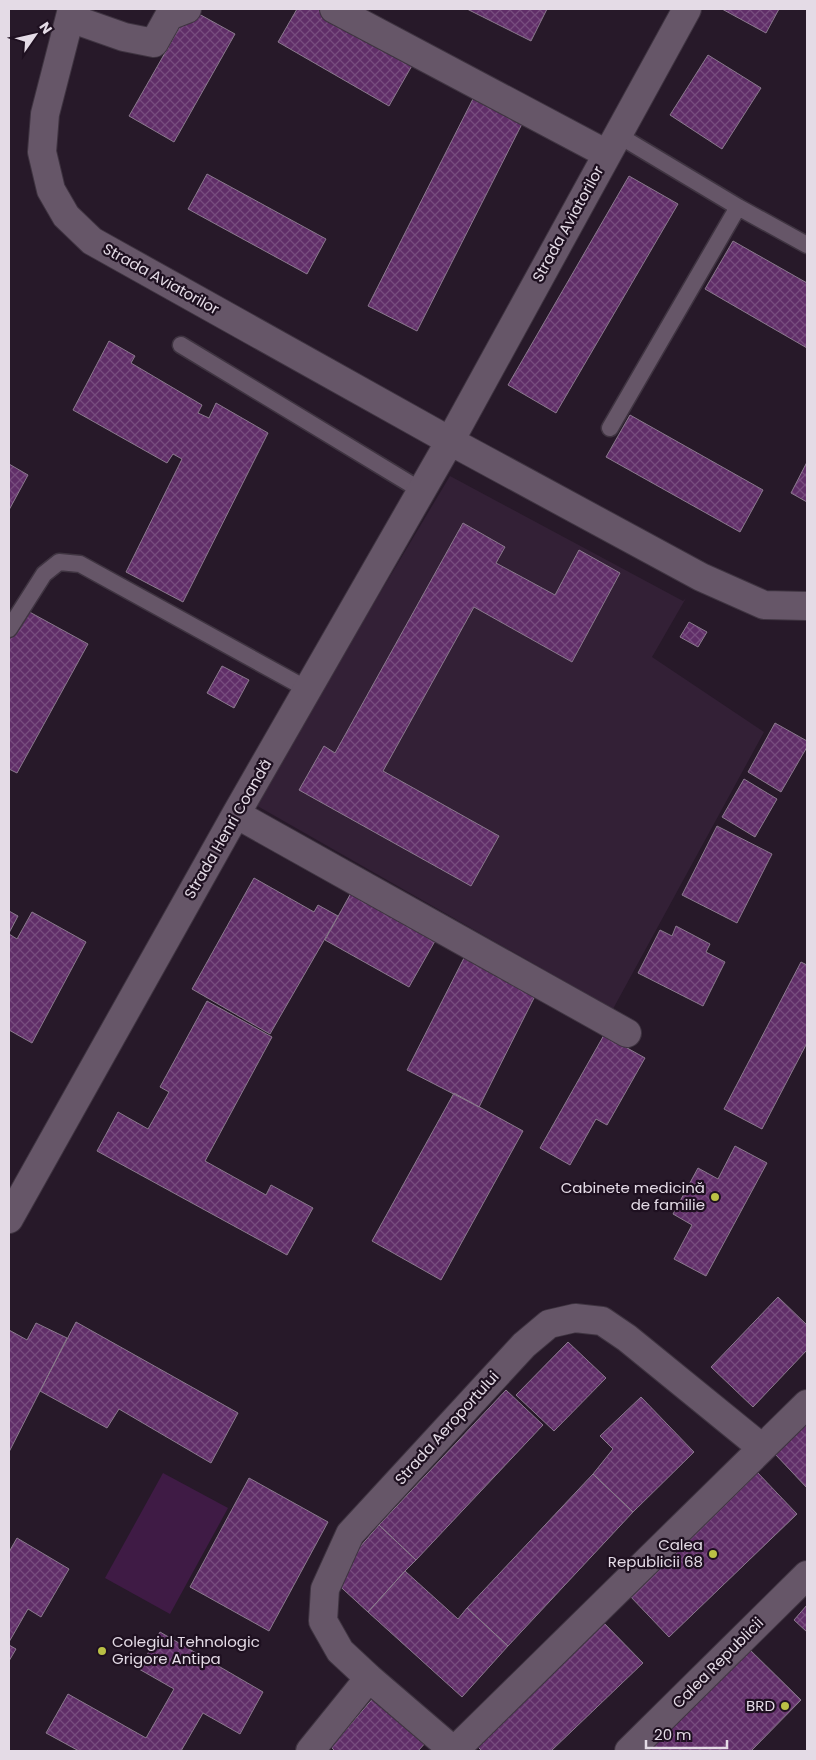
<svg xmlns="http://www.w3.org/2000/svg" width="816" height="1760" viewBox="0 0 816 1760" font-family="Poppins,sans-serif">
<defs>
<pattern id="building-cross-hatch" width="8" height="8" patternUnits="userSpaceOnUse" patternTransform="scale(1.25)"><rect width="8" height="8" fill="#602e68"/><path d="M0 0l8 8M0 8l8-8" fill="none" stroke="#774c7e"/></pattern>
</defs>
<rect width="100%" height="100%" fill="#271929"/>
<path fill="#332036" d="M450 476 683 601 686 598 652 657 764 732 613 1009 254 804Z"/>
<path fill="#3f1b45" d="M163 1473 228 1508 170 1614 105 1578Z"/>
<path fill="url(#building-cross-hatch)" stroke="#8a798d" d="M190 9 235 34 174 142 129 116Z
M297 9H320L414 62 389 106 278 42Z
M467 9H547L531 41Z
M722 9H779L766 33Z
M708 55 761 88 722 149 670 115Z
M477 91 526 116 417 331 368 306Z
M207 174 326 239 307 274 188 209Z
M629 176 678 204 556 413 508 385Z
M733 241 807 283V348L705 289Z
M109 341 135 356 131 363 202 405 198 413 209 418 216 403 268 433 183 602 126 572 182 459 173 454 167 463 73 410Z
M630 415 763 490 740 532 606 457Z
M807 462V502L791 493Z
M9 464 28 475 9 510Z
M463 523 505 547 496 563 555 595 579 550 620 573 572 662 474 607 383 771 499 836 471 886 299 790 324 746 335 753Z
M24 609 88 644 17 773 9 769V637Z
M689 622 707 632 698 647 680 637Z
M222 666 249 680 234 708 207 693Z
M775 723 807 741V747L781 792 748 772Z
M744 779 777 799 755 837 722 817Z
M717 826 772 854 737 923 682 895Z
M254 878 314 912 318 905 338 916 270 1034 192 989Z
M351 893 435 941 409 987 325 940Z
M9 911 18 916 9 933Z
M32 912 86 942 32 1043 9 1030V934L17 939Z
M676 926 710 944 706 952 725 962 703 1006 638 973 660 930 672 936Z
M464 958 536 994 479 1107 407 1070Z
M801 962 807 965V1043L762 1129 724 1109Z
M207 1001 272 1037 205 1161 266 1195 271 1185 313 1208 287 1255 97 1151 118 1112 148 1129 169 1092 160 1087Z
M604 1035 645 1058 607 1125 596 1119 570 1165 540 1148Z
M454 1093 523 1131 441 1280 372 1241Z
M735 1146 767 1163 706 1276 674 1259 692 1225 673 1214 698 1168 718 1179Z
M778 1297 807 1325V1350L753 1407 711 1367Z
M76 1322 238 1413 211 1463 119 1409 107 1428 40 1391Z
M36 1323 67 1338 9 1452V1330L27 1340Z
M568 1342 606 1378 554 1431 516 1395Z
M506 1390 543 1425 416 1560 379 1525Z
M641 1397 694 1452 633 1512 593 1474 613 1449 600 1436Z
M807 1424V1488L775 1454Z
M757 1472 797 1514 669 1637 629 1595Z
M593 1474 633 1512 508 1646 467 1608Z
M249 1478 328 1522 269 1631 190 1587Z
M379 1525 416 1560 405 1571 368 1612 332 1579Z
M17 1538 69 1569 41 1617 28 1609 9 1642V1552Z
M405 1571 458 1619 467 1608 508 1646 462 1697 368 1612Z
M807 1605V1632L794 1620Z
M603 1622 643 1663 551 1751H482L475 1744Z
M160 1632 263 1692 240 1734 203 1713 181 1751H79L46 1733 68 1694 146 1738 174 1689 139 1669Z
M9 1645 16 1649 9 1661Z
M746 1646 801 1700 751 1751H644Z
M375 1696 427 1741 418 1751H335L331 1747Z"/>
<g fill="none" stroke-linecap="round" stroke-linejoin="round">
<defs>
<path id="lane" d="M738 207 807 245
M181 345 422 491
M610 428 738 207 618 135
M9 629 44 574 59 562 80 564 307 689"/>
<path id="street" d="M72 9 45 114 42 152 51 190 66 216 92 241 450 441 701 577 764 605 807 606
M334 9 607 154
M70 18 124 37 154 43 169 16 187 9
M236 814 627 1033
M9 1219 236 814 450 441 687 9
M369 1678 454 1751
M310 1751 369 1678 340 1651 323 1621 325 1589 350 1534 524 1345 549 1324 575 1318 602 1321 627 1338 762 1448
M454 1751 807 1404
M629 1751 807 1575"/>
</defs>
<use href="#lane" stroke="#3f3441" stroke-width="19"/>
<use href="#street" stroke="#3f3441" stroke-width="30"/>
<use href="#lane" stroke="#665668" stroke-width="16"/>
<use href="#street" stroke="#665668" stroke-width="28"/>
</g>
<g fill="#bac045" stroke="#1e1020" stroke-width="2">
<circle cx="715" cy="1197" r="5"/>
<circle cx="713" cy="1554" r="5"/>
<circle cx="102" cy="1651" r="5"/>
<circle cx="785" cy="1706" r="5"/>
</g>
<g text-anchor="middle" stroke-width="4.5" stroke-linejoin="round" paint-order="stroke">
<g font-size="15" fill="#e4dbe6" stroke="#1e1020">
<text transform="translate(568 224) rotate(-61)" y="5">Strada Aviatorilor</text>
<text transform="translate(161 279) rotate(29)" y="5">Strada Aviatorilor</text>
<text transform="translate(228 829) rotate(-60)" y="5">Strada Henri Coandă</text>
<text transform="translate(447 1428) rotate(-48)" y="5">Strada Aeroportului</text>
<text transform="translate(718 1663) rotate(-45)" y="5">Calea Republicii</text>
</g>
<g font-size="15" fill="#e4dbe6" stroke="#1e1020" text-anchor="end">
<text x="705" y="1193">Cabinete medicină<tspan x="705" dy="17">de familie</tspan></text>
<text x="703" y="1550">Calea<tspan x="703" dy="17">Republicii 68</tspan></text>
<text x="112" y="1647" text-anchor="start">Colegiul Tehnologic<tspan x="112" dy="17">Grigore Antipa</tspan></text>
<text x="775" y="1711">BRD</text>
</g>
</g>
<rect width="816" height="1760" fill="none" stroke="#e4dbe6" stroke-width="20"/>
<g transform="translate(35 35) rotate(56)" stroke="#1e1020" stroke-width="4" paint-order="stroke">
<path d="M0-4L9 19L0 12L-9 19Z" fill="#e4dbe6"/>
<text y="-8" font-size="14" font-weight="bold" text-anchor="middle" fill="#e4dbe6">N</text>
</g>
<path d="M646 1740v8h81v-8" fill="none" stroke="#e4dbe6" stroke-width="2.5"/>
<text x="654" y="1740" font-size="15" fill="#e4dbe6" stroke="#1e1020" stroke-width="4" paint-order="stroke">20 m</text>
</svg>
